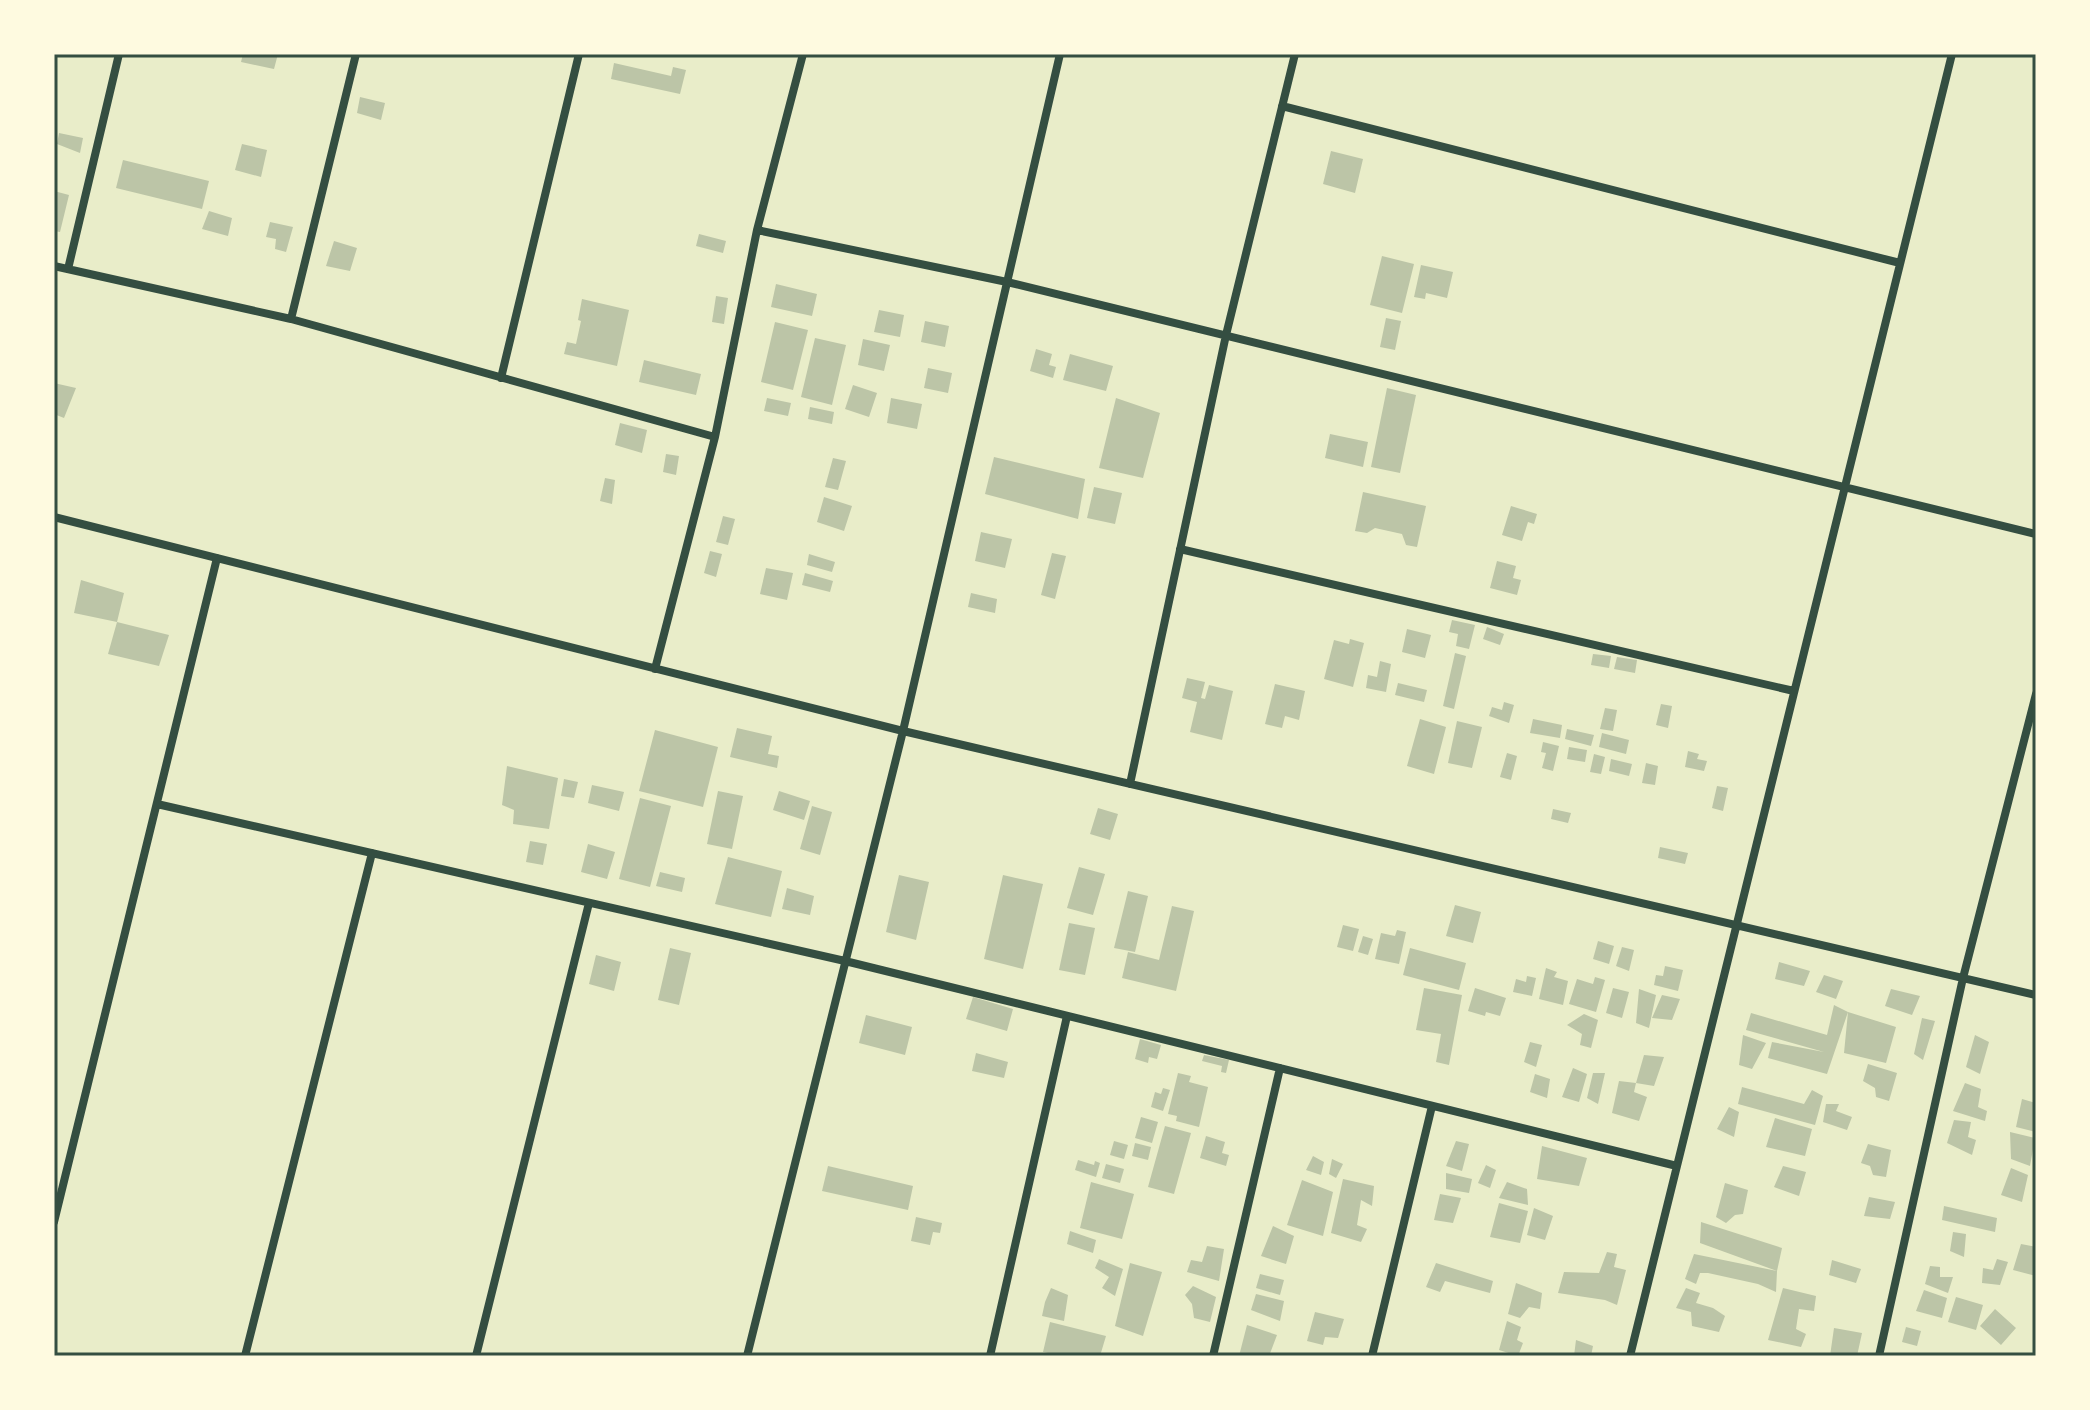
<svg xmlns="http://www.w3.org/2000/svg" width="2090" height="1410" viewBox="0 0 2090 1410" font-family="'Open Sans',sans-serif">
<rect width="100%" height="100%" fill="#e9edc9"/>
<path fill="#bcc5a7" d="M243 54H278L274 69 241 62Z
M614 63 671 76 673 67 686 70 680 94 611 79Z
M360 97 385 103 381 120 357 113Z
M59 133 83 138 80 153 57 144Z
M242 144 267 150 261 177 235 170Z
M1331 151 1363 159 1355 193 1323 184Z
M123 160 209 181 202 209 116 188Z
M54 191 69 195 60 232 54 231Z
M209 211 232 218 228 236 202 229Z
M270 222 293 227 286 252 275 249 276 239 266 237Z
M699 234 726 241 723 253 696 246Z
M334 241 357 248 350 271 326 266Z
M1382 256 1414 264 1402 313 1370 305Z
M1421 265 1453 272 1447 298 1426 293 1425 299 1414 297Z
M776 284 817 294 812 316 771 307Z
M716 296 728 298 724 324 712 322Z
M582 299 629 310 617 366 564 354 567 342 576 344 581 321 578 320Z
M879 310 904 315 900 337 874 332Z
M1386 318 1401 321 1395 350 1380 347Z
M925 321 949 326 945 347 921 342Z
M775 322 808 330 793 390 761 382Z
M815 338 846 345 832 405 801 397Z
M863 339 890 345 884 371 858 365Z
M1036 349 1052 354 1049 365 1056 367 1053 378 1030 371Z
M1070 354 1113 366 1106 391 1063 380Z
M644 360 701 374 696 395 639 382Z
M928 368 952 373 948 393 924 388Z
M54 383 76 388 64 418 54 414Z
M853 385 877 393 869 417 845 409Z
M1387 388 1416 395 1400 473 1371 467Z
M767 398 791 403 788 416 764 411Z
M891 398 922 404 917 429 887 423Z
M1116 398 1160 413 1143 478 1099 468Z
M810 407 834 412 832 424 808 419Z
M620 423 647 430 642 453 615 445Z
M1330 434 1368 442 1363 467 1325 458Z
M666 454 679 456 676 475 663 472Z
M994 457 1085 479 1078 519 985 494Z
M833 458 846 461 838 490 825 487Z
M605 478 615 480 612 504 600 501Z
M1094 487 1122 493 1115 524 1087 518Z
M1363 492 1426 506 1417 547 1406 545 1402 534 1375 528 1367 533 1355 531Z
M824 497 852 506 844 531 817 522Z
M1511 506 1537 514 1534 524 1528 522 1522 541 1502 535Z
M723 516 735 519 728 545 716 542Z
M981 532 1012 539 1005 568 975 561Z
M710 551 722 554 716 577 704 573Z
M1052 553 1066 556 1055 599 1041 595Z
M809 554 835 562 832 572 807 565Z
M1497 561 1516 566 1513 578 1521 580 1517 595 1490 588Z
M766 568 793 573 787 600 760 594Z
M805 573 833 581 830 592 802 585Z
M81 580 124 593 117 622 74 613Z
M971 593 997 599 995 613 968 607Z
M1452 620 1475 625 1469 649 1456 646 1458 634 1449 632Z
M117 622 169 635 159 666 108 654Z
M1487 627 1504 634 1500 645 1483 639Z
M1407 629 1431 635 1425 658 1402 652Z
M1350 639 1364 643 1353 687 1324 679 1334 640 1349 644Z
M1455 653 1466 656 1454 709 1443 706Z
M1593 654 1611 656 1609 668 1591 665Z
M1617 657 1637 660 1635 673 1614 669Z
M1380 661 1391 664 1386 692 1366 688 1368 675 1377 677Z
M1187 678 1205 682 1201 698 1205 699 1209 685 1233 691 1222 740 1190 732 1197 702 1182 698Z
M1398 683 1427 690 1424 702 1395 695Z
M1275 684 1305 691 1299 720 1285 716 1282 728 1265 724Z
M1504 702 1514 705 1509 723 1489 716 1492 707 1502 710Z
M1661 704 1672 706 1668 728 1656 725Z
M1605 708 1617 710 1613 731 1600 729Z
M1420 719 1446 727 1434 774 1407 766Z
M1533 719 1562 725 1560 738 1530 733Z
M1457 721 1482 727 1472 768 1448 763Z
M737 728 772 736 768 754 779 756 777 768 730 757Z
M1567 729 1594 735 1591 746 1565 739Z
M655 730 718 747 703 807 639 791Z
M1602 733 1629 740 1626 754 1599 747Z
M1543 742 1559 746 1553 771 1542 768 1546 753 1541 752Z
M1569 747 1587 750 1585 762 1567 759Z
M1688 751 1699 754 1697 759 1707 761 1704 771 1685 767Z
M1507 753 1517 756 1511 780 1500 777Z
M1594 754 1605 757 1601 774 1590 772Z
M1611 759 1632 764 1629 776 1609 771Z
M1646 763 1658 766 1655 785 1642 783Z
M507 766 558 778 549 829 513 824 514 810 502 805Z
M564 779 578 782 574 798 561 796Z
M592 785 624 792 619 811 588 803Z
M1717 786 1728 788 1723 811 1712 808Z
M718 791 743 796 732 849 707 844Z
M779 791 810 801 804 820 773 810Z
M640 798 671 806 650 887 619 879Z
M812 806 832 812 820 855 800 849Z
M1098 808 1118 814 1110 840 1090 834Z
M1553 809 1571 813 1568 823 1551 819Z
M530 841 547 844 543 865 526 862Z
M588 844 615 852 607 879 581 872Z
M1660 847 1688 853 1685 864 1658 858Z
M728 857 782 871 771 917 715 904Z
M1079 867 1105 874 1093 915 1067 908Z
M660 872 685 878 682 892 656 886Z
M899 875 929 882 916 940 886 932Z
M1003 875 1043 884 1023 969 984 959Z
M787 888 814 896 810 915 782 909Z
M1128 891 1148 896 1135 952 1114 948Z
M1455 905 1481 912 1473 943 1446 936Z
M1172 906 1194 911 1176 991 1122 978 1128 952 1159 960Z
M1069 923 1095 928 1085 975 1059 970Z
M1343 925 1359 929 1353 951 1337 947Z
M1397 930 1406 932 1399 964 1375 959 1381 933 1395 936Z
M1363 936 1373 939 1368 955 1358 952Z
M1598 941 1614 946 1609 964 1593 959Z
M1622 947 1634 950 1629 971 1616 966Z
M670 948 691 953 679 1005 658 1000Z
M1410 948 1466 963 1459 990 1403 975Z
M596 955 621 962 614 991 589 984Z
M1779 962 1810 971 1804 986 1775 979Z
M1665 966 1683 970 1678 991 1654 985 1656 975 1663 976Z
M1546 968 1557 972 1554 977 1568 981 1563 1005 1539 999Z
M1824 975 1843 981 1836 999 1816 992Z
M1527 976 1536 978 1532 996 1513 992 1516 979 1526 982Z
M1595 977 1605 980 1596 1012 1569 1004 1577 979 1593 984Z
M1424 988 1462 995 1449 1065 1436 1062 1441 1034 1416 1030Z
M1475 988 1506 998 1500 1016 1486 1012 1485 1016 1468 1011Z
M1613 988 1629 992 1622 1018 1606 1013Z
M1639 989 1656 995 1649 1028 1636 1023Z
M1891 989 1920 996 1912 1015 1885 1006Z
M1662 995 1680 999 1672 1020 1652 1018Z
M973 997 1013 1009 1007 1031 966 1019Z
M1834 1005 1848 1012 1827 1074 1768 1058 1772 1042 1824 1052 1746 1030 1751 1013 1827 1035Z
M1848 1012 1896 1027 1886 1063 1844 1053Z
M1584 1014 1598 1020 1591 1048 1580 1045 1582 1034 1567 1025Z
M866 1015 912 1027 905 1055 859 1043Z
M1922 1018 1935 1021 1923 1060 1914 1054Z
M1743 1035 1766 1043 1752 1069 1739 1065Z
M1975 1035 1989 1042 1980 1074 1966 1067Z
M1140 1039 1161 1045 1157 1059 1149 1057 1148 1063 1135 1059Z
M1530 1042 1542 1045 1536 1067 1524 1062Z
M976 1053 1008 1062 1004 1078 972 1071Z
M1204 1055 1229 1060 1226 1073 1221 1072 1222 1066 1202 1061Z
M1644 1055 1664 1057 1654 1086 1636 1083Z
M1868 1064 1897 1073 1889 1101 1876 1097 1875 1088 1863 1081Z
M1573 1068 1587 1074 1579 1102 1562 1097Z
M1178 1073 1191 1076 1189 1082 1208 1087 1199 1127 1176 1121 1177 1116 1168 1114Z
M1593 1073H1605L1598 1104 1587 1098Z
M1535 1074 1550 1079 1547 1098 1530 1092Z
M1619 1081 1636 1083 1634 1092 1647 1097 1639 1121 1612 1113Z
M1965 1083 1981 1089 1978 1107 1987 1111 1985 1121 1953 1111Z
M1742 1087 1804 1104 1812 1090 1823 1096 1815 1125 1738 1104Z
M1163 1088 1170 1090 1163 1111 1151 1107 1155 1092 1161 1094Z
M2022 1099 2036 1103V1132L2016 1127Z
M1826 1104H1839L1836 1111 1852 1117 1847 1130 1823 1122Z
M1729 1107 1739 1112 1734 1137 1717 1129Z
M1141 1117 1158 1122 1152 1143 1135 1138Z
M1775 1118 1812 1129 1805 1156 1766 1147Z
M1954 1120 1971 1122 1968 1137 1976 1140 1972 1155 1947 1143Z
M1165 1126 1191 1133 1174 1194 1148 1187Z
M2010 1132 2035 1138 2030 1166 2011 1159Z
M1206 1136 1225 1142 1222 1153 1229 1155 1226 1166 1200 1158Z
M1114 1141 1128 1145 1124 1159 1110 1155Z
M1456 1141 1469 1144 1462 1171 1446 1166Z
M1135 1143 1151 1147 1148 1160 1132 1156Z
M1868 1144 1891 1150 1886 1177 1873 1175 1870 1166 1861 1163Z
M1542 1146 1587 1158 1579 1186 1537 1179Z
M1313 1156 1324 1162 1321 1175 1306 1170Z
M1332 1159 1343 1164 1336 1178 1329 1174Z
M1078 1160 1094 1165 1095 1161 1100 1163 1096 1177 1075 1170Z
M1106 1164 1124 1169 1120 1183 1102 1178Z
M1486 1165 1496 1170 1490 1188 1478 1183Z
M828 1166 913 1186 908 1210 822 1191Z
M1783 1166 1806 1172 1799 1196 1774 1187Z
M2011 1168 2028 1175 2022 1202 2001 1195Z
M1446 1173 1472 1179 1469 1193 1446 1189Z
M1343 1179 1374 1186 1372 1206 1361 1200 1357 1225 1367 1229 1361 1242 1331 1233Z
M1302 1180 1333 1192 1323 1236 1287 1225Z
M1091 1182 1134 1194 1122 1239 1080 1228Z
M1507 1182 1527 1189 1528 1205 1499 1198Z
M1725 1183 1748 1190 1743 1214 1735 1215 1726 1223 1716 1217Z
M1440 1194 1461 1198 1453 1223 1434 1220Z
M1869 1197 1895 1202 1890 1219 1864 1216Z
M1499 1203 1528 1211 1520 1243 1490 1237Z
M1944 1206 1997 1218 1995 1232 1942 1220Z
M1534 1208 1553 1216 1545 1240 1527 1235Z
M916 1217 942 1223 940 1233 933 1232 930 1245 911 1241Z
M1701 1222 1782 1248 1777 1271 1700 1243Z
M1273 1226 1294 1236 1286 1264 1261 1256Z
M1070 1231 1096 1240 1093 1253 1067 1244Z
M1953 1232 1966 1234 1964 1257 1950 1251Z
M2021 1244 2036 1247V1276L2013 1270Z
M1207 1246 1224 1249 1219 1281 1187 1272 1191 1260 1202 1262Z
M1607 1252 1617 1254 1614 1267 1626 1270 1617 1305 1605 1300 1558 1293 1564 1272 1599 1273Z
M1694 1254 1777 1271 1776 1292 1758 1284 1708 1273H1700L1696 1284 1685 1279Z
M1099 1259 1123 1269 1115 1296 1102 1288 1109 1277 1095 1268Z
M1997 1259 2008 1262 2000 1285 1982 1283 1983 1268 1993 1270Z
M1832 1260 1861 1269 1856 1283 1829 1275Z
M1130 1263 1162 1272 1143 1336 1115 1326Z
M1436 1263 1493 1281 1490 1293 1445 1281 1440 1292 1426 1287Z
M1930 1266 1940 1267V1277H1953L1948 1293 1925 1284Z
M1260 1274 1284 1280 1280 1295 1256 1288Z
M1516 1283 1542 1293 1540 1309 1529 1307 1520 1318 1508 1314Z
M1193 1286 1216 1297 1210 1322 1194 1318 1192 1304 1185 1295Z
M1051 1288 1068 1295 1064 1321 1042 1316 1045 1302Z
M1686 1288 1700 1293 1696 1303 1713 1308 1725 1316 1719 1332 1692 1326 1691 1312 1676 1308Z
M1783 1288 1816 1296 1814 1311 1799 1309 1796 1329 1806 1334 1801 1347 1768 1340Z
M1924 1290 1947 1298 1942 1318 1916 1311Z
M1256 1294 1284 1301 1280 1321 1251 1310Z
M1956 1297 1983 1305 1976 1330 1948 1322Z
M1995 1309 2016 1328 2001 1345 1980 1326Z
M1315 1312 1344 1319 1338 1338 1325 1337 1323 1345 1307 1341Z
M1507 1321 1521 1327 1517 1340 1523 1343 1518 1356 1499 1350Z
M1050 1322 1106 1336 1100 1356H1063L1043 1352Z
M1247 1325 1277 1335 1269 1356H1239Z
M1906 1327 1921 1331 1917 1346 1902 1342Z
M1834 1328 1862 1333 1857 1356H1830Z
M1576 1340 1593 1346 1591 1356H1574Z"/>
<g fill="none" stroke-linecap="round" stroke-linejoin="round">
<path stroke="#344e41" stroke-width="8" d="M1282 106 1900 263
M757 230 1007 282 2036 534
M54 266 291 319 715 437
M68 269 119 54
M291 319 356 54
M501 378 579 54
M54 517 903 731 2036 995
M1180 549 1794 691
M655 669 715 437 757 230 803 54
M1130 784 1226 335 1295 54
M157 804 845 961 1677 1166
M54 1222 217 558
M245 1356 372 853
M476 1356 589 903
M747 1356 903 731 1060 54
M990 1356 1067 1016
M1213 1356 1280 1068
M1372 1356 1432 1106
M1630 1356 1952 54
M1879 1356 1963 978 2036 694"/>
</g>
<rect width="2090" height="1410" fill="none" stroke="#fefae0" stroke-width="112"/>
<rect x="56" y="56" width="1978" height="1298" fill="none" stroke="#344e41" stroke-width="3"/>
</svg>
